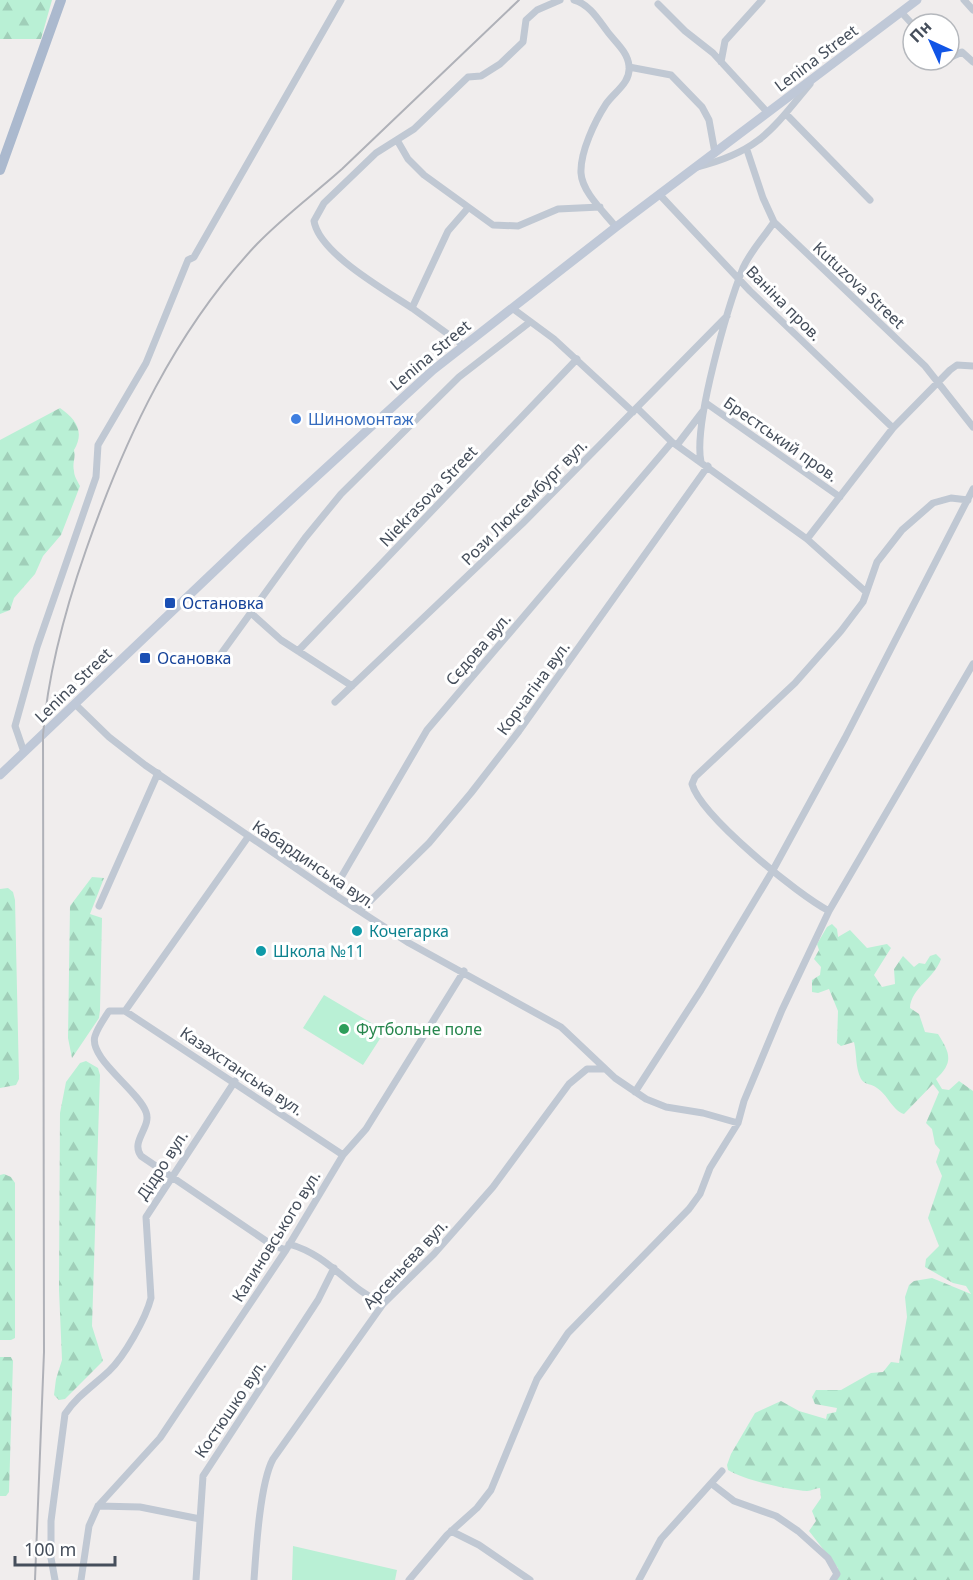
<svg xmlns="http://www.w3.org/2000/svg" width="973" height="1580" viewBox="0 0 973 1580" font-family="'Noto Sans',sans-serif">
<defs>
<pattern id="forest-firs" width="22" height="20" patternUnits="userSpaceOnUse" patternTransform="scale(1.5)"><rect width="22" height="20" fill="#b9f0d5"/><path d="M5 1l3.5 6h-7zM16 11l3.5 6h-7z" fill="#a0cfb9"/></pattern>
</defs>
<rect width="100%" height="100%" fill="#f0eded"/>
<path fill="url(#forest-firs)" d="M0 0H52L41 39H0Z
M60 408C76 419 85 432 74 450 76 458 72 463 74 471 74 476 78 482 80 486L61 535 43 556 35 574 14 598 10 610 0 614V440Z
M92 877 104 878 90 914 102 918 100 1010 99 1018 72 1058 68 1038 70 906Z
M8 888 13 892 15 900 19 1079 16 1085 0 1088V889Z
M832 924 837 929 838 937 850 930 867 948 887 944 891 948 874 975 882 987 895 984 894 969 903 956 914 967 919 963 925 964 930 956 936 954 941 959C934 979 911 988 910 1008L919 1014 925 1032 938 1034C950 1053 954 1062 936 1079L942 1089 949 1090 959 1081 973 1091V1580H830L838 1572V1568L809 1531 816 1521 812 1511 821 1498 820 1488C815 1488 812 1491 807 1491 788 1490 744 1480 728 1470L727 1465 731 1454 755 1413 781 1401 799 1411 826 1419 827 1414 836 1412 837 1408 815 1404 812 1397 816 1390H841L871 1373 883 1372 891 1362 899 1363 907 1317 905 1297 909 1285 914 1281 932 1278 971 1294 966 1286 953 1283 925 1267 926 1259 939 1246 928 1218 942 1176 936 1162 940 1150 935 1144 932 1129 926 1123 939 1092 933 1084 904 1114C892 1110 888 1095 877 1088 871 1083 866 1086 861 1079 855 1067 857 1054 854 1042L841 1046 837 1043 838 1011 829 989 818 993 812 992V980L820 975 821 967 814 959 819 950 817 944 827 927Z
M86 1061 98 1068 100 1075 92 1326 103 1361 65 1399 59 1400 54 1395 56 1379 62 1360 59 1290 60 1113 66 1082 80 1063Z
M4 1174 11 1177 15 1183V1338L11 1340H0V1175Z
M0 1357H11L13 1361 9 1492 6 1496H0Z"/>
<path fill="#b9f0d5" d="M324 995 385 1031 363 1065 303 1028Z
M293 1546 397 1570 395 1580H292Z"/>
<g fill="none" stroke-linecap="round" stroke-linejoin="round">
<path stroke="#c0c8d3" stroke-width="7" d="M574 0C589 4 598 19 607 31 615 42 628 52 629 66 631 83 614 92 606 104 595 121 580 152 581 173 582 192 604 212 616 227
M964 0 973 10
M658 4 685 31 713 53 768 113
M902 13 913 25
M949 58 962 52 973 62
M721 62 725 41 762 0
M629 67 671 75 702 107 709 120 715 153
M786 114 870 200
M397 140 408 159 424 175 493 225 518 226 558 209 600 207
M747 150 763 198 774 222 925 366 973 427
M697 167C758 152 771 131 810 84
M659 194 750 291 893 428
M468 208 448 231 412 308C385 290 319 253 314 221L324 203 376 153 414 129 468 77 481 76 500 64 523 42 526 20 537 10 560 0
M412 308 463 345
M512 308 554 339 633 412
M706 403 840 497
M637 408 672 442 807 539 866 592
M677 445 703 411
M701 462C693 424 728 306 743 268 750 252 764 237 774 222
M807 539 893 428 950 370 957 365 973 366
M251 613 281 640 352 686
M298 651 577 359
M218 658 305 538 341 494 459 377 530 322
M335 702 523 523 727 316
M75 704 109 737 145 765 332 893 409 943 561 1027 615 1078 646 1099 666 1107 703 1113 738 1123
M24 752 15 726 37 647 96 477 98 445 146 363 188 260 194 257 341 0
M248 837 125 1011H109C104 1019 98 1027 95 1036 88 1058 138 1090 146 1112 152 1127 130 1141 141 1156L272 1245 286 1250
M332 893 427 730 672 442
M99 906 158 773
M361 910 429 843 471 793 519 731 708 466
M829 911C798 895 701 816 692 784L695 777 795 683 841 631 863 602 877 562 902 530 933 503 951 498 968 500
M125 1011 343 1155
M635 1092 701 990 773 870 845 738 973 489
M289 1244C331 1256 346 1287 383 1304
M712 1484 734 1501 776 1516 798 1531 828 1558 837 1574 833 1580
M98 1506 140 1507 200 1519
M451 1531 479 1545 530 1580
M55 1580 51 1558V1521L65 1414C77 1396 93 1386 109 1371 124 1357 146 1318 151 1298L146 1217 235 1081
M81 1580 89 1526 98 1506 160 1438 286 1250 343 1155 366 1129 464 971
M196 1580 203 1476 318 1300 334 1268
M254 1580C256 1550 260 1483 273 1459L383 1304 434 1254 493 1187 569 1084 587 1069H605
M409 1580 447 1535 477 1508 491 1490 537 1379 568 1333 689 1209 700 1194 710 1168 738 1123 744 1101 782 1010 829 911 973 664
M639 1580 661 1539 722 1471"/>
<path stroke="#bfc8d7" stroke-width="9" d="M0 775 245 542 433 370 616 227 917 0"/>
<path stroke="#abb9ce" stroke-width="10" d="M0 170 61 0"/>
<path stroke="#afb1b8" stroke-width="2" d="M35 1580 44 1352 43 735C48 671 65 610 86 550 125 438 175 331 257 244 283 217 314 194 342 169 401 113 460 56 519 0"/>
</g>
<circle fill="#3f7fe0" stroke="#fff" stroke-width="2" cx="296" cy="419" r="6"/>
<g fill="#1a4fb4" stroke="#fff" stroke-width="2">
<rect x="164" y="597" width="12" height="12" rx="3"/>
<rect x="139" y="652" width="12" height="12" rx="3"/>
</g>
<g fill="#0f9aa8" stroke="#fff" stroke-width="2">
<circle cx="357" cy="931" r="6"/>
<circle cx="261" cy="951" r="6"/>
</g>
<circle fill="#2e9e5b" stroke="#fff" stroke-width="2" cx="344" cy="1029" r="6"/>
<g text-anchor="middle" stroke-width="6" stroke-linejoin="round" paint-order="stroke">
<g font-size="16" fill="#454e5b" stroke="#fff">
<text transform="translate(816 58) rotate(-37)" y="6">Lenina Street</text>
<text transform="translate(859 285) rotate(43)" y="6">Kutuzova Street</text>
<text transform="translate(784 303) rotate(45)" y="6">Ваніна пров.</text>
<text transform="translate(430 355) rotate(-40)" y="6">Lenina Street</text>
<text transform="translate(781 439) rotate(35)" y="6">Брестський пров.</text>
<text transform="translate(428 496) rotate(-46)" y="6">Niekrasova Street</text>
<text transform="translate(524 502) rotate(-45)" y="6">Рози Люксембург вул.</text>
<text transform="translate(478 649) rotate(-49)" y="6">Сєдова вул.</text>
<text transform="translate(73 685) rotate(-44)" y="6">Lenina Street</text>
<text transform="translate(533 688) rotate(-54)" y="6">Корчагіна вул.</text>
<text transform="translate(314 864) rotate(34)" y="6">Кабардинська вул.</text>
<text transform="translate(242 1071) rotate(34)" y="6">Казахстанська вул.</text>
<text transform="translate(162 1165) rotate(-57)" y="6">Дідро вул.</text>
<text transform="translate(276 1236) rotate(-58)" y="6">Калиновського вул.</text>
<text transform="translate(405 1264) rotate(-47)" y="6">Арсеньєва вул.</text>
<text transform="translate(230 1409) rotate(-56)" y="6">Костюшко вул.</text>
</g>
<g font-size="16" fill="#366cbe" stroke="#fff" text-anchor="start">
<text x="308" y="425">Шиномонтаж</text>
</g>
<g font-size="16" fill="#164399" stroke="#fff" text-anchor="start">
<text x="182" y="609">Остановка</text>
<text x="157" y="664">Осановка</text>
</g>
<g font-size="16" fill="#0d838f" stroke="#fff" text-anchor="start">
<text x="369" y="937">Кочегарка</text>
<text x="273" y="957">Школа №11</text>
</g>
<g font-size="16" fill="#27864d" stroke="#fff" text-anchor="start">
<text x="356" y="1035">Футбольне поле</text>
</g>
</g>
<g transform="translate(931 42) rotate(315)"><circle r="28" fill="#ffffff" stroke="#b5b8bd" stroke-width="1.5"/>
<path d="M0-4.5L10 22L0 15L-10 22Z" fill="#1155e6"/>
<text y="-9" font-size="16" font-weight="bold" text-anchor="middle" fill="#454e5b">Пн</text>
</g>
<path d="M15 1556v9h100v-9" fill="none" stroke="#454e5b" stroke-width="3"/>
<text x="24" y="1556" font-size="18" fill="#454e5b" stroke="#ffffff" stroke-width="4.5" paint-order="stroke">100 m</text>
</svg>
